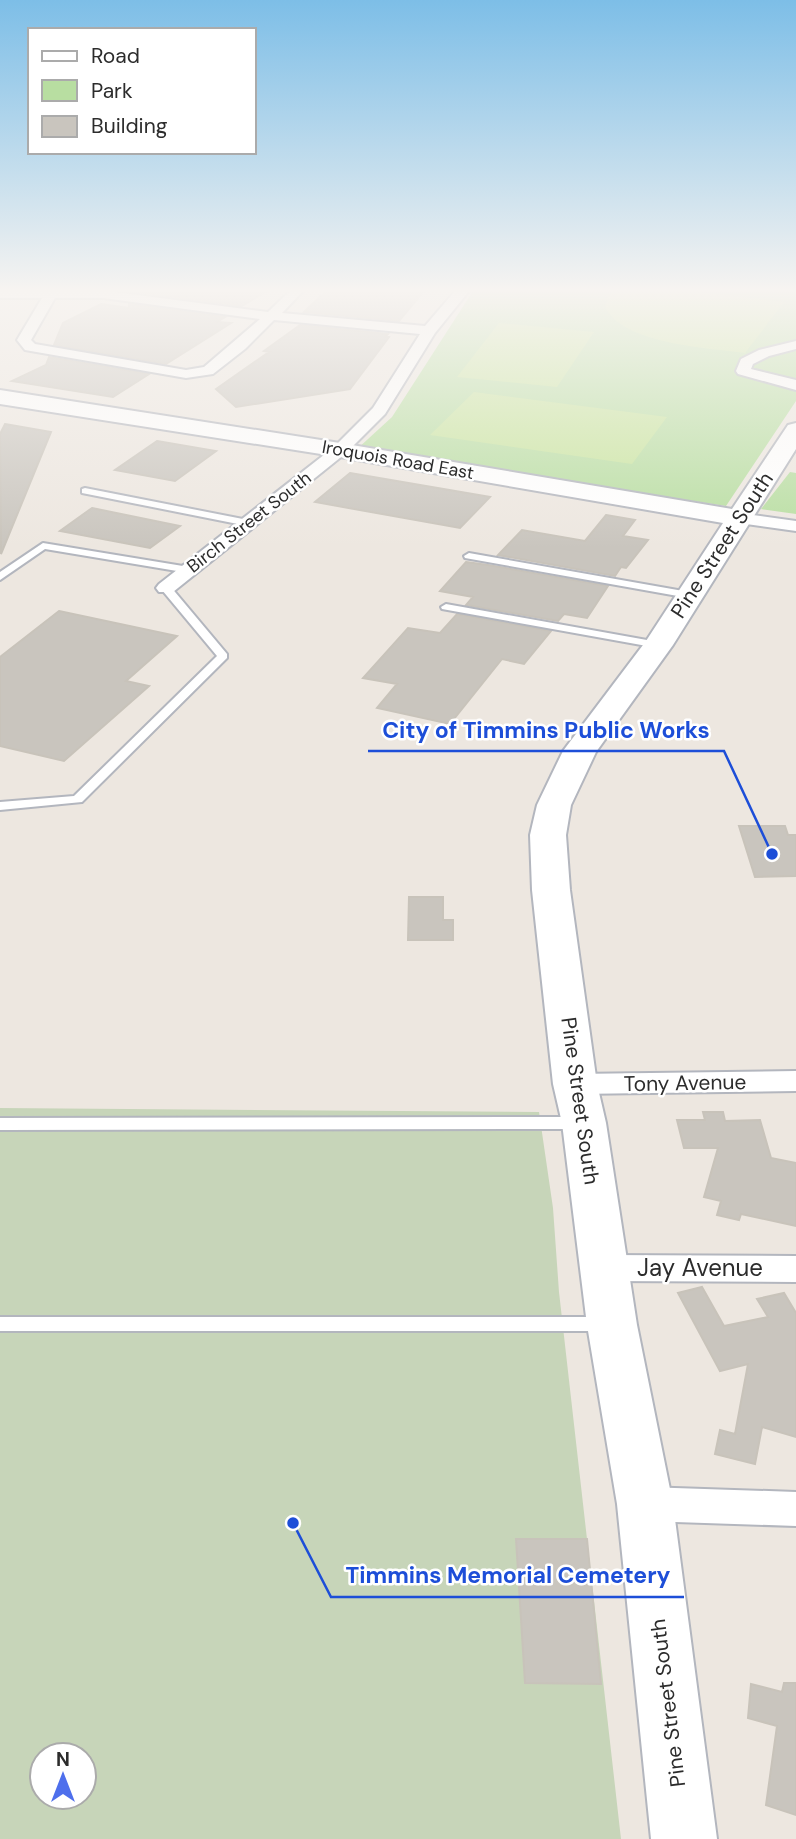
<svg xmlns="http://www.w3.org/2000/svg" width="796" height="1839" viewBox="0 0 796 1839" font-family="'DM Sans',sans-serif">
<rect width="100%" height="100%" fill="#ede7e0"/>
<path fill="#b8dea1" d="M473 291H796V401L726 506 356 450 392 417Z
M790 472 796 473V514L761 509Z"/>
<path fill="#c7d5b9" fill-rule="evenodd" d="M0 1108 539 1112 553 1208 559 1292 621 1839H0ZM42 1755H84V1797H42Z"/>
<path fill="#c8e59e" d="M614 291H691L784 302 745 353C708 348 623 344 605 307L609 296Z
M499 323 594 332 557 387 457 377Z
M474 392 667 417 632 464 430 435Z"/>
<path fill="#c9c5be" stroke="#c8c3ba" stroke-width="2" d="M130 291H267L242 306Z
M326 291H424L399 321 304 312Z
M101 304 129 308V304L225 317 217 322 231 323 166 364 54 345 63 323Z
M300 325 388 334 386 336 389 337 350 389 236 407 216 389 269 352 264 351Z
M49 357 149 374 113 397 12 381 46 365Z
M5 424 51 432 1 554 0 434Z
M157 441 216 451 175 481 115 470Z
M350 473 490 497 460 528 315 502Z
M92 508 180 526 150 548 60 531Z
M606 515 635 520 623 536 648 540 626 568 621 567 615 576 498 555 522 530 585 541Z
M466 562 488 565 608 586 587 618 564 614 558 621 466 605 473 597 440 591Z
M59 611 177 636 126 681 149 686 64 761 0 746V657Z
M457 614 551 631 524 664 502 659 450 724 377 708 397 684 363 678 408 628 440 633Z
M739 826H785L788 835H796V876L755 877Z
M409 897H443V920H453V940H408Z
M703 1112H723L725 1121 760 1120 771 1158 796 1163V1226L741 1214 739 1220 717 1215 721 1201 704 1197 718 1148H684L677 1120H705Z
M702 1287 724 1326 768 1317 757 1299 784 1293 796 1313V1437L762 1427 755 1464 715 1454 720 1430 735 1434 748 1364 720 1371 678 1293Z
M516 1539H587L601 1684 525 1683Z
M784 1683H796V1815L766 1805 777 1726 748 1718 751 1684 782 1692Z"/>
<g fill="none" stroke-linecap="round" stroke-linejoin="round">
<defs>
<path id="lane" d="M85 488 248 520 253 523 248 526 82 493V489Z
M43 543 189 567 194 570 189 573 45 549 0 580V572Z
M469 553 689 592 694 595 689 598 465 558 464 556Z
M166 585 170 586 227 654V658L82 802 0 810V802L74 796 217 656 162 590 161 588Z
M446 604 658 642 663 645 658 648 442 609 441 607Z
M580 1117 586 1119 588 1123 586 1127 580 1129 0 1130V1118Z
M0 1317H604L611 1319 613 1324 611 1329 604 1331H0Z"/>
<path id="street" d="M0 291H107L268 312 290 291H303L282 313 425 326 455 291H469L435 333 385 414 346 453 173 592H159L156 588 159 584 334 447 373 408 420 334 274 320 245 349 213 374 186 378 25 350 17 340 42 298H0ZM55 298H103L260 319 204 367 186 370 35 344 31 340Z
M796 341V349L769 356 753 364 751 369 796 380V390L738 374 736 371 741 359 759 350Z
M738 513 796 521V531L732 522 729 518 732 514Z
M796 1071V1091L575 1094 565 1091 560 1084 565 1077 575 1074Z
M604 1255 796 1256V1282L604 1281 592 1277 587 1268 592 1259Z
M645 1487 796 1492V1526L645 1521 631 1516 626 1504 631 1492Z"/>
<path id="secondary" d="M0 390 340 443 732 509 788 425 796 423V449L673 645 596 752 571 805 566 835 570 890 597 1084 606 1123 637 1325 673 1504 717 1839H651L617 1504 587 1325 562 1123 553 1084 532 890 530 835 537 805 563 751 646 641 723 523 340 457 0 404Z"/>
</defs>
<use href="#lane" stroke="#b3b6be" stroke-width="4"/>
<use href="#street" stroke="#b3b6be" stroke-width="4"/>
<use href="#secondary" stroke="#b3b6be" stroke-width="4"/>
<use href="#lane" fill="#fff" fill-rule="evenodd"/>
<use href="#street" fill="#fff" fill-rule="evenodd"/>
<use href="#secondary" fill="#fff" fill-rule="evenodd"/>
</g>
<linearGradient id="sky" x2="0" y2="1"><stop stop-color="#7dbee7"/><stop offset="0.53" stop-color="#f7f4f1"/><stop offset="1" stop-color="#f7f4f1" stop-opacity="0"/></linearGradient>
<rect width="796" height="548" fill="url(#sky)"/>
<g text-anchor="middle" stroke-width="5" stroke-linejoin="round" paint-order="stroke">
<g font-size="18" fill="#2c2c2c" stroke="#fff">
<text transform="translate(398 460) rotate(10)" y="6">Iroquois Road East</text>
<text transform="translate(249 522) rotate(-38)" y="6">Birch Street South</text>
</g>
<g font-size="21" fill="#2c2c2c" stroke="#fff">
<text transform="translate(722 545) rotate(-57)" y="7">Pine Street South</text>
<text transform="translate(685 1083) rotate(-1)" y="7">Tony Avenue</text>
<text transform="translate(580 1101) rotate(82)" y="7">Pine Street South</text>
<text transform="translate(668 1703) rotate(-97)" y="7">Pine Street South</text>
</g>
<g font-size="24" fill="#2c2c2c" stroke="#fff">
<text x="700" y="1276">Jay Avenue</text>
</g>
</g>
<path fill="none" stroke="#1d4ed8" stroke-width="2.5" d="M772 854L724 751H368M293 1523L331 1597H684"/>
<g fill="#1d4ed8" stroke="#fff" stroke-width="2.5">
<circle cx="772" cy="854" r="7"/>
<circle cx="293" cy="1523" r="7"/>
</g>
<g font-size="23" text-anchor="middle" font-weight="bold" fill="#1d4ed8" stroke="#fff" stroke-width="5" stroke-linejoin="round" paint-order="stroke">
<text x="546" y="738">City of Timmins Public Works</text>
<text x="508" y="1583">Timmins Memorial Cemetery</text>
</g>
<rect x="28" y="28" width="228" height="126" fill="#ffffff" stroke="#ababab" stroke-width="2"/>
<rect x="42" y="51" width="35" height="10" fill="#ffffff" stroke="#ababab" stroke-width="2"/>
<text x="91" y="63" font-size="21" fill="#2c2c2c">Road</text>
<rect x="42" y="80" width="35" height="21" fill="#b8dea1" stroke="#ababab" stroke-width="2"/>
<text x="91" y="98" font-size="21" fill="#2c2c2c">Park</text>
<rect x="42" y="116" width="35" height="21" fill="#c9c5be" stroke="#ababab" stroke-width="2"/>
<text x="91" y="133" font-size="21" fill="#2c2c2c">Building</text>
<g transform="translate(63 1776)"><circle r="33" fill="#ffffff" stroke="#ababab" stroke-width="2"/>
<path d="M0-5L12 26L0 18L-12 26Z" fill="#4e6fec"/>
<text y="-10" font-size="19" font-weight="bold" text-anchor="middle" fill="#2c2c2c">N</text>
</g>
</svg>
